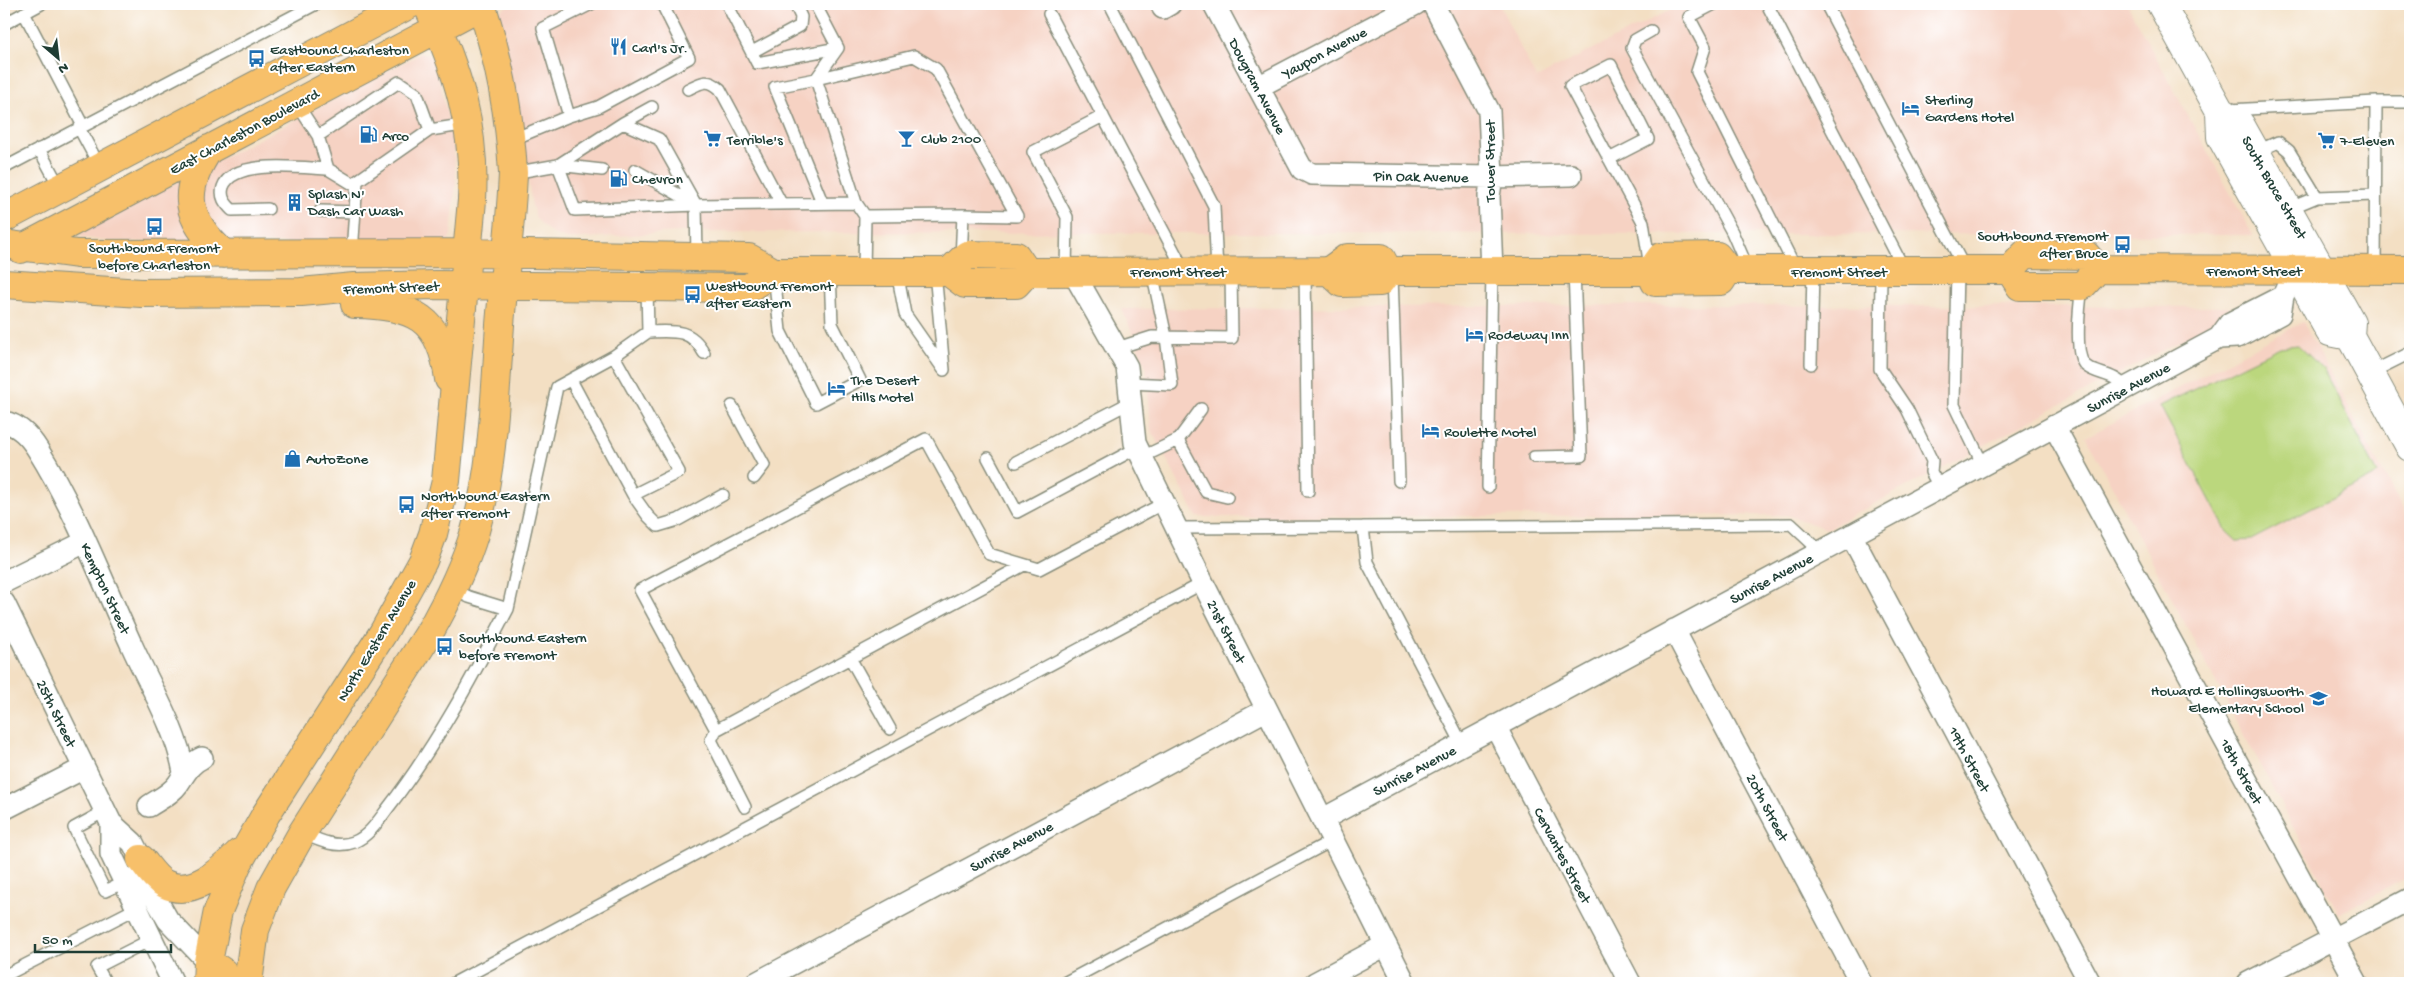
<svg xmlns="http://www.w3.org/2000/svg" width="2414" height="987" viewBox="0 0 2414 987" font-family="'Gochi Hand',sans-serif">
<rect width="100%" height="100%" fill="#fff"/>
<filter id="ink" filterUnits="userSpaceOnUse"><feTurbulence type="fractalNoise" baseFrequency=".02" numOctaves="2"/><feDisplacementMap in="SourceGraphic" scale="10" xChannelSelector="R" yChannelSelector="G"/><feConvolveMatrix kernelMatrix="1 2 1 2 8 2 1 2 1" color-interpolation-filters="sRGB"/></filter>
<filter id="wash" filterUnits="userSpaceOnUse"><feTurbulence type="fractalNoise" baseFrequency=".0096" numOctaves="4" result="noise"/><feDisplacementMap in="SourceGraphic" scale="20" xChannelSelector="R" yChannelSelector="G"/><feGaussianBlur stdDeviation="1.12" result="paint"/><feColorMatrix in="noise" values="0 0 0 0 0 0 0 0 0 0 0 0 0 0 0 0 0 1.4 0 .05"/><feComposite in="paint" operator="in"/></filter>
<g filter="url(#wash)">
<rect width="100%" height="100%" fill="#f3dfc3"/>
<path fill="#f6d2c3" d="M511 4H1499L1536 78 1682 4H2127L2253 235 680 232 567 239 553 234 544 227 536 218 532 206 520 124 490 17Z
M422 53 430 55 437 71 453 139 456 182 451 235 446 245 107 241 81 237V233Z
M1641 305 2229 307 2225 317 1827 529 1787 515 1197 517 1151 430 1146 366 1122 309Z
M2303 322 2410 523V876L2339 914 2086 437Z"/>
<path fill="#bbd77d" stroke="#6d8a58" d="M2298 345 2323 369 2378 474 2251 540 2237 541 2227 532 2160 406 2280 347Z"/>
</g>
<g filter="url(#ink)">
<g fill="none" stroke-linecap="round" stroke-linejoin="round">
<defs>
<path id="service" d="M727 4 757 63 838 48
M815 4 838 48 816 79 775 87 822 202
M1714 4 1689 17 1705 47 1697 72 1796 269
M1771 4 1768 6 1904 269
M1826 4 1965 269
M1111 6 1214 206 1217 272
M24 13 83 126
M1049 14 1185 272
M4 24 41 4
M1651 31 1635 40 1632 48 1732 232 1748 269
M752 52 800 26 801 17 795 4
M688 89C702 82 708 78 720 89L781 203
M297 104 318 136 399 82 417 94 430 130
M2229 110 2376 102H2410
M569 116 543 28 591 4
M623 123 652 107
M79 128 100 167
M318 136 328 169 356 186
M511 140 569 116 598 107 689 58 662 4
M39 149 60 188
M2255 152 2278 142 2289 151 2317 197
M1609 159 1648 139 1611 65 1570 86 1643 222 1650 267
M558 165 623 123 659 139 696 205 697 257
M558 165 602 170
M4 168 316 4
M635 170 695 204
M513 173 558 165 575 210 696 205 856 203
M268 209 232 210C225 203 220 197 223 187 233 158 303 168 328 169
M2288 209 2317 197 2375 195
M320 211 355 212
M352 253 357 181 430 130 468 124
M961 259 963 215 1017 216 936 69 914 56 816 79 856 203 865 216 963 215
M1957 270 1954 405 1983 465
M2375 270 2376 102
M1305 271 1308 491
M1881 271 1880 369 1907 409 1932 461 1931 472 1940 488
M864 272 865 216
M897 272 905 314 944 370 935 272
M1066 272 1067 217 1033 152 1103 116
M774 273 780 331 816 403 860 380 832 324 830 272
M1392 275 1399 481
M2082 286C2080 301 2073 356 2086 366 2099 376 2113 372 2126 388
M648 332C673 331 691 328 704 353
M1117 348 1152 337 1232 338 1231 272
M1811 364 1813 270
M2370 373 2410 353
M571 380 633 495 679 472 614 356
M1129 383 1172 385 1166 337 1152 272
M732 406 764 465 754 478
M1178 440 1201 409
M1142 457 1178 440 1206 492 1227 497
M1534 457 1581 456 1574 271
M988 458 1017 512 1137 448
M1016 462 1131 402
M1488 487 1492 271
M633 495 648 516 658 526 678 520 723 495
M1363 527 1791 524 1821 552
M1177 528 1363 527 1367 562 1462 744
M1024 565 716 730 640 590 926 439 989 554 1039 569 1164 503
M452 589 469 597 508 609 557 387 614 356 648 332 647 287
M850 658 890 729
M716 730 711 740 745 807
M105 811 74 828 105 891 125 882
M302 833C318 840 336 849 354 842 369 836 379 820 388 808 436 746 472 678 508 609
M4 976 137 908
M106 983 97 967 152 939
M454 983 1203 583
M1064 983 1333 840"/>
<path id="minor" d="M1214 4 1302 169 1312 174 1492 177 1571 175
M1433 4 1489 111 1492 177 1489 196 1492 271
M1163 8 1170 4
M1258 87 1416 4
M1073 272 1127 367 1135 443 1203 583 1405 983
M2219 338 2230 323 2283 296
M4 422C19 425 30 437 38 450 76 511 102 581 132 646 150 686 176 728 184 772
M2054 426 2357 983
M1851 535 2090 983
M4 582 85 542
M4 603 111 823 133 843 141 859V873L168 920 208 962
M1674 630 1861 983
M1495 726 1630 983
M149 806C158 800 171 794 178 784 185 774 190 763 202 758
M4 809 84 768
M1323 819 2219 338 2237 337 2280 314 2283 296 2295 270
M111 823V854L173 983
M756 983 1266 710
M1315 983 1386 945
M2248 983 2410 899"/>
<path id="tertiary" d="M2161 4 2220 111 2240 124 2351 322 2350 336 2410 447
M2220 111 2221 137 2330 332 2350 336"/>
<path id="primary" d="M209 149C180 192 186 220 224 254
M4 218 410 4
M4 244 77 254 467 253 749 258 774 272H949L965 284H1016L1027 272 1329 271 1347 258H1381L1388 271
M21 249 484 4
M1728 270H2010L2025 254 2086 255 2098 269
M2010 270 2020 286H2082L2098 269 2410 270
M1329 271 1342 283 1380 282 1388 271
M1388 271H1651
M1651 271 1655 282 1721 281 1728 270
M1651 271 1661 257 1717 256 1728 270
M949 272 967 255 1016 256 1027 272
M4 284 141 293 301 292 354 287 436 285 748 288 774 272
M355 304C413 305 441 317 449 379
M141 859C148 867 155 879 165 884 192 898 222 870 239 853
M208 962 223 972 228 983
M207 983 208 962 218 911 237 865 266 814 383 633 423 561 433 534 446 481 472 200C476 127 457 69 427 4
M248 983 255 930 271 888 302 833 428 635C447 602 464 568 475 531 494 465 495 393 500 325 504 274 511 224 513 173 510 115 499 59 481 4"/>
</defs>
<use href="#service" stroke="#898e7c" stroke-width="14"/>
<use href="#minor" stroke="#898e7c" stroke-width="24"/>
<use href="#tertiary" stroke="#898e7c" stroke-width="30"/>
<use href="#primary" stroke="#898e7c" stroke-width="30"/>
<use href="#service" stroke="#fff" stroke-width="11"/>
<use href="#minor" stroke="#fff" stroke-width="21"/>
<use href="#tertiary" stroke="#fff" stroke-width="28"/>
<use href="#primary" stroke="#f7c06b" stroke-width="28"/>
</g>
</g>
<defs>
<symbol id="restaurant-bare" viewBox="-9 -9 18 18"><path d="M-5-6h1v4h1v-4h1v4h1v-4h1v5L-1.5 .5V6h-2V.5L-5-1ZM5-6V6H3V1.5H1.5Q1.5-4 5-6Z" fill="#1f6fb2" stroke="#fff" stroke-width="2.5" paint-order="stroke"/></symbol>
<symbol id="bus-bare" viewBox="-9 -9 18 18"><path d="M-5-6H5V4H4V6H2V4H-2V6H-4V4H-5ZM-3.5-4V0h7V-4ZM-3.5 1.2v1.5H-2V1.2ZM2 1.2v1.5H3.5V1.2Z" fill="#1f6fb2" stroke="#fff" stroke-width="2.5" paint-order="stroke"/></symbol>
<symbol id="hotel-bare" viewBox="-9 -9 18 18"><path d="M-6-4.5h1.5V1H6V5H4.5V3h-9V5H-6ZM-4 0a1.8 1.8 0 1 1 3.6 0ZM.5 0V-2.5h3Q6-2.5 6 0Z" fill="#1f6fb2" stroke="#fff" stroke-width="2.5" paint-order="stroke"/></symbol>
<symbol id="fuel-bare" viewBox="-9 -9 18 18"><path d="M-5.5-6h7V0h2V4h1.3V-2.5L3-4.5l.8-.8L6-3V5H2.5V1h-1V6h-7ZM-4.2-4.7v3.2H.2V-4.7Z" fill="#1f6fb2" stroke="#fff" stroke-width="2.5" paint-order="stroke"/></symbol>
<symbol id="bar-bare" viewBox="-9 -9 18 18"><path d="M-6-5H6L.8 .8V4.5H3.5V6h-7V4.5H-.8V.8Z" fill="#1f6fb2" stroke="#fff" stroke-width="2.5" paint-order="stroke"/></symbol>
<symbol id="supermarket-bare" viewBox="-9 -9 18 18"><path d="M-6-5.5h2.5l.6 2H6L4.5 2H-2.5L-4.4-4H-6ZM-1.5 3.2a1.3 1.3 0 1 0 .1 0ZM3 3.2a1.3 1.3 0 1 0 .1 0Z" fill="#1f6fb2" stroke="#fff" stroke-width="2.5" paint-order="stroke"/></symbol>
<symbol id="building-bare" viewBox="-9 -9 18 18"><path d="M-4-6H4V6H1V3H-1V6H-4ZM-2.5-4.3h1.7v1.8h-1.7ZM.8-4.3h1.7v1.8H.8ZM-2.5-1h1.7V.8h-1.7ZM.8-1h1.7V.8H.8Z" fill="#1f6fb2" stroke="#fff" stroke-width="2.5" paint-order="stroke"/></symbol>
<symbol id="shop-bare" viewBox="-9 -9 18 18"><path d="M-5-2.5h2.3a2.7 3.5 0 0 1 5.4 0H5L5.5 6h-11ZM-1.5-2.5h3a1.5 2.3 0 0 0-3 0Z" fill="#1f6fb2" stroke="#fff" stroke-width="2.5" paint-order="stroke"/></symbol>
<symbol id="school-bare" viewBox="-9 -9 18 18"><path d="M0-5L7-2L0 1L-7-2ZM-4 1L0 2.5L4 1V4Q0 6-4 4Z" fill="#1f6fb2" stroke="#fff" stroke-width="2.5" paint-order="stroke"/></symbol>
</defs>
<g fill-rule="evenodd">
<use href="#restaurant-bare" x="606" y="34" width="25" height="25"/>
<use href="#bus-bare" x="244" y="46" width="25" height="25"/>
<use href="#hotel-bare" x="1898" y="96" width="25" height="25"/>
<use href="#fuel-bare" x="356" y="122" width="25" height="25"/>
<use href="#bar-bare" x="894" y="126" width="25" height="25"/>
<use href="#supermarket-bare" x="700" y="126" width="25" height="25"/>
<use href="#supermarket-bare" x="2314" y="128" width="25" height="25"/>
<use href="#fuel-bare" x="606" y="166" width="25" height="25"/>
<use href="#building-bare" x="282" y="190" width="25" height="25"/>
<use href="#bus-bare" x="142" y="214" width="25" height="25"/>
<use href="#bus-bare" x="2110" y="232" width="25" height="25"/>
<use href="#bus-bare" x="680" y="282" width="25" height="25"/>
<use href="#hotel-bare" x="1462" y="322" width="25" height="25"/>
<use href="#hotel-bare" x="824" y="376" width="25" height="25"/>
<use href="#hotel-bare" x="1418" y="418" width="25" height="25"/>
<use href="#shop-bare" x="280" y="446" width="25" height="25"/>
<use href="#bus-bare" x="394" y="492" width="25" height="25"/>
<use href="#bus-bare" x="432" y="634" width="25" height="25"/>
<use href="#school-bare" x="2306" y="686" width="25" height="25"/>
</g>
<g text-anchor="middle" stroke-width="4" stroke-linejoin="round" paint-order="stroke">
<g font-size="15" fill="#1f3d34" stroke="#fff" text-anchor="start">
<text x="632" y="52">Carl's Jr.</text>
<text x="270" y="54">Eastbound Charleston<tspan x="270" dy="17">after Eastern</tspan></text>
<text x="1925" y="104">Sterling<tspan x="1925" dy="17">Gardens Hotel</tspan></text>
<text x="382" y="140">Arco</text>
<text x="921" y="143">Club 2100</text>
<text x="727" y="144">Terrible's</text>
<text x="2340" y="145">7-Eleven</text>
<text x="632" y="183">Chevron</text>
<text x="308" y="198">Splash N'<tspan x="308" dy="17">Dash Car Wash</tspan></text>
<text x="2108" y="240" text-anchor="end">Southbound Fremont<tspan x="2108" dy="17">after Bruce</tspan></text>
<text x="154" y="252" text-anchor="middle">Southbound Fremont<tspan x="154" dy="17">before Charleston</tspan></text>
<text x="706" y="290">Westbound Fremont<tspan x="706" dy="17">after Eastern</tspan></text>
<text x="1488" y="339">Rodeway Inn</text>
<text x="851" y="384">The Desert<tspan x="851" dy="17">Hills Motel</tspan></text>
<text x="1444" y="436">Roulette Motel</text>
<text x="306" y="463">AutoZone</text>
<text x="421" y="500">Northbound Eastern<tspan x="421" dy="17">after Fremont</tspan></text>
<text x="459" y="642">Southbound Eastern<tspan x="459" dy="17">before Fremont</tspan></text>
<text x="2304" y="695" text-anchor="end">Howard E Hollingsworth<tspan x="2304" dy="17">Elementary School</tspan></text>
</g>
<g font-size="15" fill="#1f3d34" stroke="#fff">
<text transform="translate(1324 52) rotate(-28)" y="5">Yaupon Avenue</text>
<text transform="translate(1258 86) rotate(62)" y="5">Dougram Avenue</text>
<text transform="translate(244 131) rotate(-28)" y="5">East Charleston Boulevard</text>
<text transform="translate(1489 161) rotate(-90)" y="5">Tower Street</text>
<text transform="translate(1421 176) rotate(1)" y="5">Pin Oak Avenue</text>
<text transform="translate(2275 187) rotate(60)" y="5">South Bruce Street</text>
<text x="2254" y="275">Fremont Street</text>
<text x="1178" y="276">Fremont Street</text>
<text x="1839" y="276">Fremont Street</text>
<text transform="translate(391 287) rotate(-2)" y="5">Fremont Street</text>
<text transform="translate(2128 387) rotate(-28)" y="5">Sunrise Avenue</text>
<text transform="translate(1771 578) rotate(-28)" y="5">Sunrise Avenue</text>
<text transform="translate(106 588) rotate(65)" y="5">Kempton Street</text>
<text transform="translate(1227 631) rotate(63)" y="5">21st Street</text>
<text transform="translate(376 640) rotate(-59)" y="5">North Eastern Avenue</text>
<text transform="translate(57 713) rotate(64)" y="5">25th Street</text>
<text transform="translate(1970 759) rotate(62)" y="5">19th Street</text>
<text transform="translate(1414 770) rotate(-28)" y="5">Sunrise Avenue</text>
<text transform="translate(2242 771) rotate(61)" y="5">18th Street</text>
<text transform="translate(1768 807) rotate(62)" y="5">20th Street</text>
<text transform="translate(1011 846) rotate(-28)" y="5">Sunrise Avenue</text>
<text transform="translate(1563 855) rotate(62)" y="5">Cervantes Street</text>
</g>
</g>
<rect width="2414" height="987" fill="none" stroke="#fff" stroke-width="20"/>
<g transform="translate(58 58) rotate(152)" stroke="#ffffff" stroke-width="4" paint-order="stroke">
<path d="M0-4L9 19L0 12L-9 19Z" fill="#1f3d34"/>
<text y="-8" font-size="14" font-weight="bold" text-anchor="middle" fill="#1f3d34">N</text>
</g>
<path d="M35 944v8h136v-8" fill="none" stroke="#1f3d34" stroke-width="2.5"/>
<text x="42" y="944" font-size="15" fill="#1f3d34" stroke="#ffffff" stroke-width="4" paint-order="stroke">50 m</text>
</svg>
